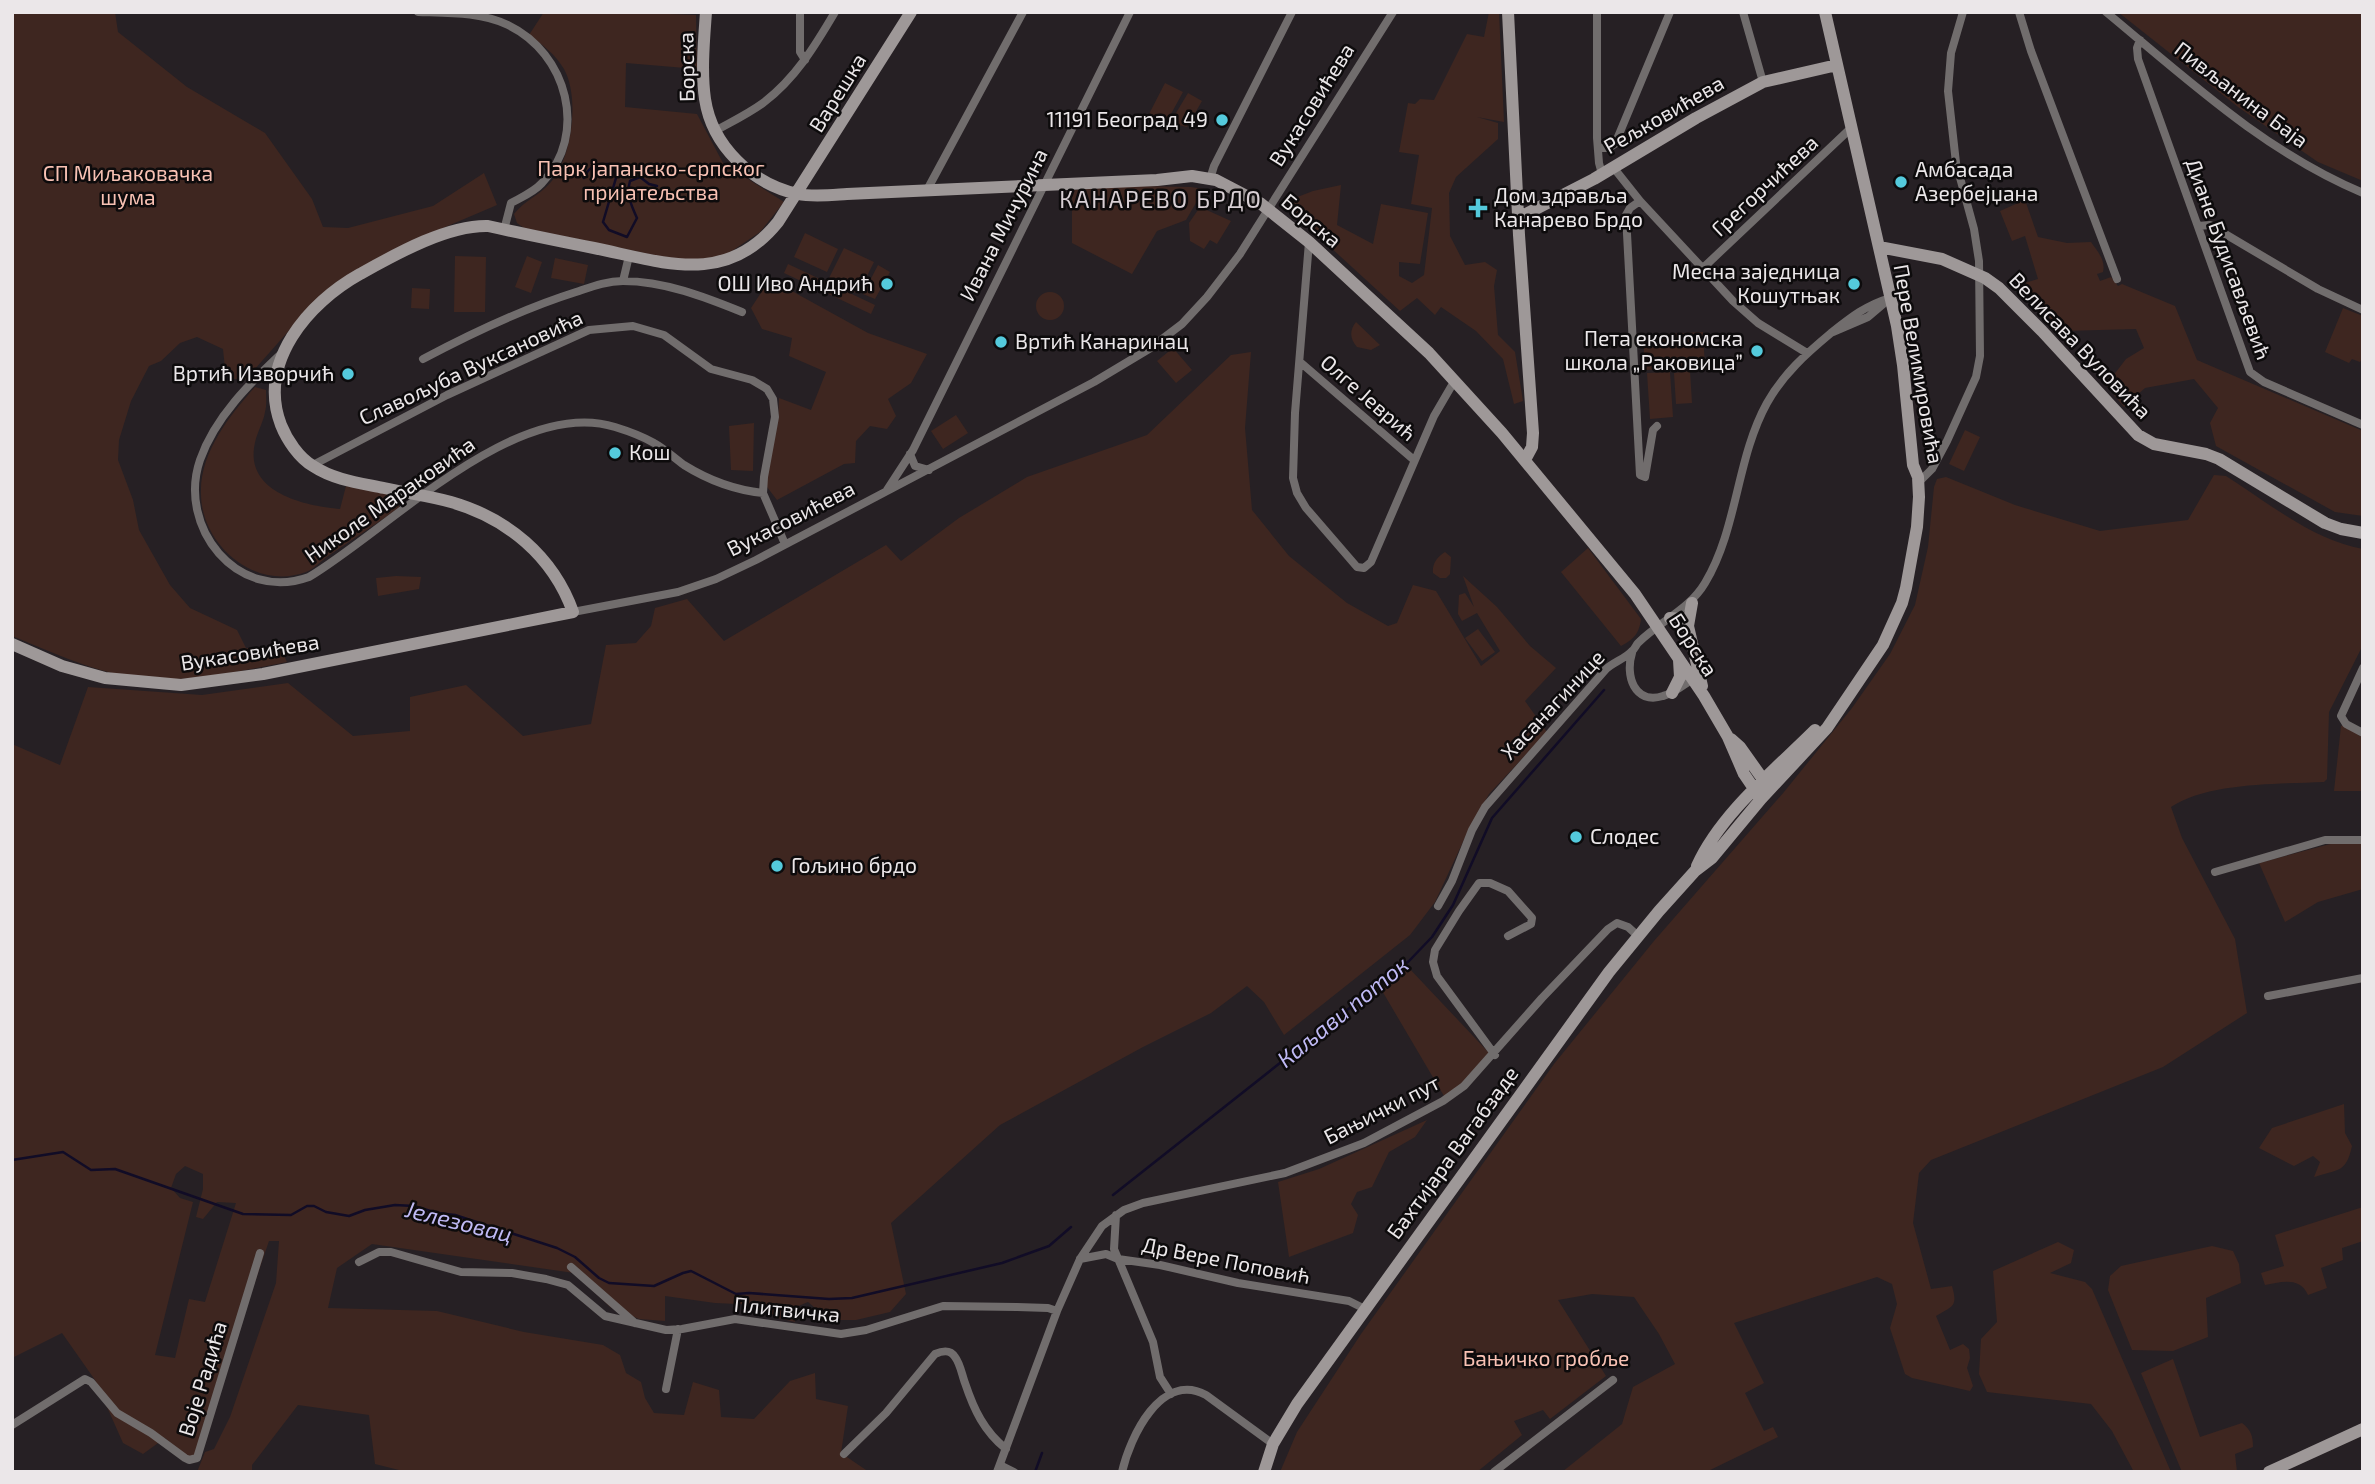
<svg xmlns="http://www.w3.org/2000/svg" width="2375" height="1484" viewBox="0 0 2375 1484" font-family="'Exo 2',sans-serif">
<rect width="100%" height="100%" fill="#262024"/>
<path fill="#3e2620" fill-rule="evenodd" d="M12 12H115L118 32 187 87 265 133 312 199 323 227 348 228 433 206 484 173 497 205 443 228 309 308 246 379H231L225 368 223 349 197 337 180 343 161 361 149 366 131 401 119 440 118 460 133 500 139 530 170 585 190 608 237 630 246 648 280 647 287 662C239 671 190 683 141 678 98 674 52 652 12 636Z
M544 12H671V14L696 15 697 69 626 63 625 107 697 114 723 163 784 202 760 232 726 255 687 262 524 228 517 223 514 214C524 201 540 195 551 182 572 157 580 98 564 69 555 54 543 45 529 35Z
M1489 12H1499L1504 122 1477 117 1498 123V139L1456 177 1449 193 1450 236 1465 265 1485 262 1497 270 1494 286 1498 335 1515 352 1523 401 1514 404 1503 359 1476 331 1441 307 1435 315 1417 298 1400 311 1282 203 1313 191 1341 185 1337 225 1373 244 1381 204 1428 213 1420 264 1399 262V276L1412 283 1424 275 1432 208 1411 204 1419 155 1399 152 1408 103 1415 104 1420 99 1434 100 1467 34 1484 37Z
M2118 12H2363V181L2318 162 2238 107Z
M1165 83 1183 92 1165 125 1148 116Z
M1188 93 1202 101 1187 127 1170 123Z
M1138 186 1191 187 1204 189 1186 220 1157 231 1132 274 1072 243V190Z
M2025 200 2038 237 2067 243 2091 242C2097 251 2106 260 2103 272L2097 274 2100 281 2111 277 2118 286 2122 284 2175 306 2197 360 2363 431V516L2335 512 2216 446 2210 423 2218 408 2194 379 2145 388 2124 407 2106 385 2126 359 2144 348 2136 329 2063 331 2017 285 2038 279 2025 236 2012 241 2000 211Z
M1200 207 1231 221 1217 244 1210 240 1204 249 1190 241 1189 223Z
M805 233 838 249 827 272 794 257Z
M844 248 874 262 858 294 828 280Z
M455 256 486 257 485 312H454Z
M527 256 542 262 531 293 515 287Z
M555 258 588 265 584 284 551 278Z
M788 264 875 305 871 314 784 273Z
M878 265 890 272 875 299 863 294Z
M770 279 868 333 927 354 911 383 888 399 896 416 887 429 870 426 856 441 855 463 844 464 777 500 767 487 765 469 778 423 779 398 811 410 826 372 789 356 792 338 762 329 751 308Z
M412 288 430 289 429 309 411 308Z
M1036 306a14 14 0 1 1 28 0a14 14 0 1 1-28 0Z
M2343 308 2363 316V357L2360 362 2352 359 2349 363 2325 352Z
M1356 322 1380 345 1371 350 1357 347C1350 339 1349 331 1356 322Z
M1703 332 1705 367 1645 370 1643 335Z
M1173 348 1192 370 1176 383 1157 361Z
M1251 352 1245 428 1252 510 1289 556 1347 603 1388 626 1397 623 1413 585 1436 591 1481 666 1500 651 1477 613 1462 621 1458 614 1459 595 1465 593 1474 607 1463 576 1497 607 1530 646 1556 668 1525 701 1547 732 1489 794 1468 831 1435 902 1410 935 1284 1035 1264 1002 1247 986 1211 1013 1143 1047 1000 1125 891 1223 906 1294 890 1312 856 1320H829L808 1302 796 1307 795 1322 778 1318 759 1305 715 1303 665 1296V1321L639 1319 610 1307 574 1273 372 1244 337 1268 328 1308 437 1311 524 1332 603 1345 620 1355 626 1373 641 1382 645 1398 654 1413 684 1415 693 1382 719 1390 721 1417 754 1419 790 1381 815 1373 816 1399 848 1406 841 1453 869 1472H407L375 1464 369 1415 298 1405 252 1465V1472H197L205 1452 214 1449 230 1417 276 1283 279 1241H269L196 1455 188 1458 165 1438 143 1454 123 1443 95 1380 62 1333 12 1358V744L60 765 88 687 202 695 288 683 353 736 410 731V697L466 685 523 736 591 724 606 645 636 643 651 626 655 608 687 599 724 641 886 545 901 561 959 518 1027 477 1147 435 1231 355ZM185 1166 203 1174V1189L196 1217 203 1219 217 1202 236 1203 205 1302 189 1299 175 1358 155 1355 193 1202 180 1198 171 1188 176 1174Z
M1690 371 1692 403 1676 404 1674 373Z
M1670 372 1673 417 1650 419 1647 373Z
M255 387 266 390C266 397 267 405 265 412 263 424 256 433 254 448 248 493 305 506 340 509L346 486 399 496V508C376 524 352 540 328 556 321 561 314 569 306 572 256 591 202 546 201 495 199 454 229 416 255 387Z
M956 415 968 433 943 449 931 431Z
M754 423 753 471 731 470 729 426Z
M1965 430 1980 437 1964 471 1949 464Z
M2214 475 2226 476C2269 503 2312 540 2363 549V645L2329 712 2327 779 2324 782C2280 784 2208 782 2171 807L2182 838 2235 939 2247 1013 2163 1067 1931 1160 1919 1173 1913 1223 1931 1289 1952 1286C1958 1307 1953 1306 1936 1316L1950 1350 1963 1344 1969 1349 1970 1358 1967 1368 1973 1386 1970 1391 1912 1378 1905 1374 1890 1328 1897 1304 1892 1284 1877 1277 1734 1323 1764 1383 1745 1393 1764 1431 1773 1427 1778 1437 1706 1472H1562L1622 1424 1633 1387 1675 1364 1659 1334 1634 1297 1592 1294 1558 1300 1606 1376 1550 1419 1543 1410 1514 1421 1522 1435 1477 1472H1280L1297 1432 1361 1334 1554 1064 1654 941 1784 792 1852 708 1890 654 1915 605 1928 547 1934 487 1937 479 1946 477 2015 505 2100 531 2188 520Z
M1588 548 1641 619C1639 634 1634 639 1621 646L1561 572Z
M1445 552 1451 557 1450 574 1446 578H1440L1433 573C1432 564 1437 557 1445 552Z
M396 576 421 577 419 589 378 596 376 578Z
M1478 629 1495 652 1482 661 1465 638Z
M2344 725 2363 738V791H2334L2341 726Z
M2334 843 2361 844 2363 889 2318 902 2285 922 2259 863Z
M1408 967 1491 1055 1463 1084 1444 1096 1381 989Z
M2344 1104 2345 1133 2352 1146C2346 1173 2339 1169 2314 1177L2320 1162 2313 1156 2294 1166 2259 1148 2272 1128Z
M1427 1120 1415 1137 1389 1152 1372 1187 1357 1192 1351 1204 1358 1215 1353 1233 1289 1257 1278 1182 1319 1169Z
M2363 1207V1241L2342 1248 2343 1260 2321 1268 2327 1288 2308 1295C2300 1276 2280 1282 2265 1285L2261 1273 2284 1266 2275 1235Z
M2058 1242 2074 1250 2071 1263 2050 1273 2085 1282 2092 1289 2171 1472H2134L2112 1431 2091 1404 1987 1392 1979 1374 1981 1339 1997 1322 1993 1271Z
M2212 1246 2233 1251 2239 1264 2241 1283 2206 1298 2208 1337 2173 1351 2132 1350 2108 1290 2110 1276 2121 1266Z
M2173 1359 2200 1437 2242 1423C2251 1430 2253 1436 2253 1447L2235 1454 2237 1472H2182L2141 1373Z"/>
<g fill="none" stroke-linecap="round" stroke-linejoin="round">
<path stroke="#110c26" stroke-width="2.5" d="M584 178C589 166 596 164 608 164L614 169 616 178 603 222 609 230 627 237 637 218C632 207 626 195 630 181L640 177 649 184 657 186
M12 1160 63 1152 91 1170 115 1169 243 1214 291 1215 307 1206H314L326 1212 349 1216 365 1210 395 1205 414 1206 437 1213 455 1215 557 1248 575 1257 599 1278 609 1283 654 1286 683 1273 691 1271 736 1294 749 1293 829 1299 852 1298 1002 1263 1049 1246 1071 1227
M1113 1195 1409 961 1432 937 1453 905 1492 818 1604 690
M1035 1472 1042 1453"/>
<path stroke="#716d6d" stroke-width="8" d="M418 12C448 13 481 12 508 25 567 53 589 134 542 183 534 192 522 197 511 203L504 230
M800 12V52L805 60
M1597 12V138L1599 163 1602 174
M1743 12 1763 82
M2019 12 2031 51 2117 279
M2106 12C2187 79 2265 152 2363 193
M2140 40 2137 48 2138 59 2250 372 2264 382 2363 425
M715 131C731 122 748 114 763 103 795 79 815 46 835 12
M1598 148H1609L1615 144 1670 12
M1613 167 1640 201 1733 301 1758 323 1807 353
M1210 179 1214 166 1292 12
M927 190 1023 12
M1640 201 1630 208 1626 215 1640 475 1645 477
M2198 226 2210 225 2318 289 2363 310
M1309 242 1295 413 1293 478 1297 493 1306 508 1357 567 1364 568 1371 562 1434 416 1455 380
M1703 268 1850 129
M623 281 629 256
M1833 332 1868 317 1888 300
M282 353C250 383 215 417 200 460 177 527 237 603 309 577 388 530 516 396 615 427 628 431 642 436 654 443 665 449 674 458 684 465 708 480 735 490 763 493
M423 359C472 333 522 309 576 292 591 287 606 281 623 281 664 281 705 297 742 312
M1300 362 1414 460
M910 454 915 466 929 470
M311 466 447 395 589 330 633 326 664 335 711 369 752 380 767 389 773 399 775 417 764 477 763 493 785 544
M1645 477 1653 430 1657 426
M1919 482 1932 469 1947 441 1976 377 1980 356 1979 261 1974 229 1956 163 1948 91 1951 53 1963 12
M887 490 913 450 1130 12
M573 612 678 592 716 579 756 560 1094 382 1149 349 1182 324 1207 297 1240 254 1393 12
M1632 653C1625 675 1634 705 1663 696 1675 693 1683 685 1693 679
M2363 668 2341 716 2346 724 2363 733
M2215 872 2325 840H2363
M1438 906 1452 881 1472 830 1485 807 1606 669C1614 662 1626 658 1632 651 1635 649 1636 645 1638 643 1660 621 1689 610 1705 583 1738 528 1736 459 1767 403 1783 374 1807 353 1831 333 1850 318 1866 305 1890 298
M2268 996 2363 978
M1495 1055 1437 976 1433 962 1435 950 1459 911 1479 883H1490L1508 891 1532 918 1531 924 1508 936
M1116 1215 1114 1249 1153 1342 1160 1377 1171 1394
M1080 1259 1106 1254 1118 1259 1160 1265 1238 1283 1349 1301 1365 1309
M359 1262 379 1252H391L461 1272 512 1273 546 1279 568 1285 605 1316 666 1330 682 1329 735 1319 841 1334 866 1330 943 1306 1017 1307 1048 1308 1057 1311
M571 1267 635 1323
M666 1389 678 1329
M12 1425 85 1379 91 1382 117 1413 151 1433 185 1458 189 1460 197 1458 260 1253
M844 1454 886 1413 935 1354C942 1351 950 1349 955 1357 960 1363 962 1375 965 1383 974 1410 984 1431 1006 1449
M1000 1465 1014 1472
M997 1472 1057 1311 1080 1259 1102 1226 1124 1210 1143 1203 1285 1173 1364 1143 1443 1101 1464 1086 1542 998 1608 929 1617 923 1628 927 1638 936
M1122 1472C1130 1437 1161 1371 1206 1395L1273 1444
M1494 1472 1613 1380"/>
<path stroke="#9e9898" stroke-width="12" d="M706 12C704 40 701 71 705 99 712 146 752 184 798 194 813 197 831 195 847 194L1157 180 1192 176 1216 180 1260 203 1309 242 1429 353 1502 433 1635 594 1704 696 1728 737 1744 774 1761 799
M1508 12 1519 235 1533 433 1532 447 1525 460
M1518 218 1594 179 1696 118 1763 82 1837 65
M1879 247 1942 259 1985 278 1999 288 2042 331 2138 435 2154 444 2206 454 2219 459 2325 523 2341 529 2363 533
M1692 603 1688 626 1702 686
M1670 618 1680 619 1688 626
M12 644 62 666 105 678 181 685 263 674 573 612C553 556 507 518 451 502 430 496 406 493 384 488 360 483 334 480 313 466 299 458 287 440 281 425 257 362 308 303 360 274 396 254 447 225 488 226 524 234 559 241 594 248 663 262 726 287 778 222L911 12
M1672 693 1680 677 1679 660
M1731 739 1740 747 1767 785
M1697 866C1721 813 1775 770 1815 730
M1264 1472 1273 1444 1297 1404 1609 972 1659 911 1695 871 1712 858 1761 799 1827 728 1883 645 1902 603 1906 588 1917 527 1919 497 1918 477 1913 465 1903 365 1897 326 1825 12
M2269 1472 2363 1429"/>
</g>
<g fill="#54cadc" stroke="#0d0b0c" stroke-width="2.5">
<circle cx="1222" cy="120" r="7"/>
<circle cx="1901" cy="182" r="7"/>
<path d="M1474.5 197.5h7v7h7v7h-7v7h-7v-7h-7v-7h7z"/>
<circle cx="887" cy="284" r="7"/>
<circle cx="1854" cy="284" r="7"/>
<circle cx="1001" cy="342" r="7"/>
<circle cx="1757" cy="351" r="7"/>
<circle cx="348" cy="374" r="7"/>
<circle cx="615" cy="453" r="7"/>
<circle cx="1576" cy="837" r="7"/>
<circle cx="777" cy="866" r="7"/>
</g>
<g text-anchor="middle" stroke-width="5" stroke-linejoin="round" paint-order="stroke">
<g font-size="21" fill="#ebe7e9" stroke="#0d0b0c">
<text transform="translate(687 67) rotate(-91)" y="7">Борска</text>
<text transform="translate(838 93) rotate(-58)" y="7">Варешка</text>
<text transform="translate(2241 95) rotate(37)" y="7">Пивљанина Баја</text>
<text transform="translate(1312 105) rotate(-58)" y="7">Вукасовићева</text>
<text transform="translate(1664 115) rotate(-30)" y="7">Рељковићева</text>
<text transform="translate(1765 186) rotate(-43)" y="7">Грегорчићева</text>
<text transform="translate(1311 221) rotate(40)" y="7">Борска</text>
<text transform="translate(1004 225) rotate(-63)" y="7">Ивана Мичурина</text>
<text transform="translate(2228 259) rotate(70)" y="7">Диане Будисављевић</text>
<text transform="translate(2080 346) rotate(46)" y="7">Велисава Вуловића</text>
<text transform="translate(1918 364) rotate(80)" y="7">Пере Велимировића</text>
<text transform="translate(471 368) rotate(-25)" y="7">Славољуба Вуксановића</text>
<text transform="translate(1368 398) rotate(41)" y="7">Олге Јеврић</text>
<text transform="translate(390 500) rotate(-35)" y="7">Николе Мараковића</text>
<text transform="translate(791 519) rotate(-27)" y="7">Вукасовићева</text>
<text transform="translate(1693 645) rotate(57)" y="7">Борска</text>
<text transform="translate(250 653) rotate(-9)" y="7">Вукасовићева</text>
<text transform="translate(1553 705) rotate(-47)" y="7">Хасанагинице</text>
<text transform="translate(1382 1110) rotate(-27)" y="7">Бањички пут</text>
<text transform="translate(1453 1153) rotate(-54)" y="7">Бахтијара Вагабзаде</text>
<text transform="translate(1226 1261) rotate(11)" y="7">Др Вере Поповић</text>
<text transform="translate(787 1310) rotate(6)" y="7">Плитвичка</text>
<text transform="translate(203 1379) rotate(-73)" y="7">Воје Радића</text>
</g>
<g font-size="21" fill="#ebe7e9" stroke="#0d0b0c" text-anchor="start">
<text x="1208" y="127" text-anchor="end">11191 Београд 49</text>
<text x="1915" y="177">Амбасада<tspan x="1915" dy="24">Азербејџана</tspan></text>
<text x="1494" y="203">Дом здравља<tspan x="1494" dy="24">Канарево Брдо</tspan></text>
<text x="1840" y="279" text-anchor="end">Месна заједница<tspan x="1840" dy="24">Кошутњак</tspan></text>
<text x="873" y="291" text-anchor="end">ОШ Иво Андрић</text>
<text x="1743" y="346" text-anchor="end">Пета економска<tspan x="1743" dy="24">школа „Раковица”</tspan></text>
<text x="1015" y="349">Вртић Канаринац</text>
<text x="334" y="381" text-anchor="end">Вртић Изворчић</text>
<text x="629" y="460">Кош</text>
<text x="1590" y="844">Слодес</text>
<text x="791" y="873">Гољино брдо</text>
</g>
<g font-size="21" fill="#f8c1b3" stroke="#0d0b0c">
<text x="651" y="176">Парк јапанско-српског<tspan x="651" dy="24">пријатељства</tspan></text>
<text x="128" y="181">СП Миљаковачка<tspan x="128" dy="24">шума</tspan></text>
<text x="1546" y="1366">Бањичко гробље</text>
</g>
<g font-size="23" letter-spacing="2" fill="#d8cfd4" stroke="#0d0b0c">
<text x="1161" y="208">КАНАРЕВО БРДО</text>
</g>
<g font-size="23" font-style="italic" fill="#bfb9f4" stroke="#0d0b0c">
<text transform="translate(1343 1012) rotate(-39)" y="8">Каљави поток</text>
<text transform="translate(459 1222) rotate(14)" y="8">Јелезовац</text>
</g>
</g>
<rect width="2375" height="1484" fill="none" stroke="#ebe7e9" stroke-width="28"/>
</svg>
